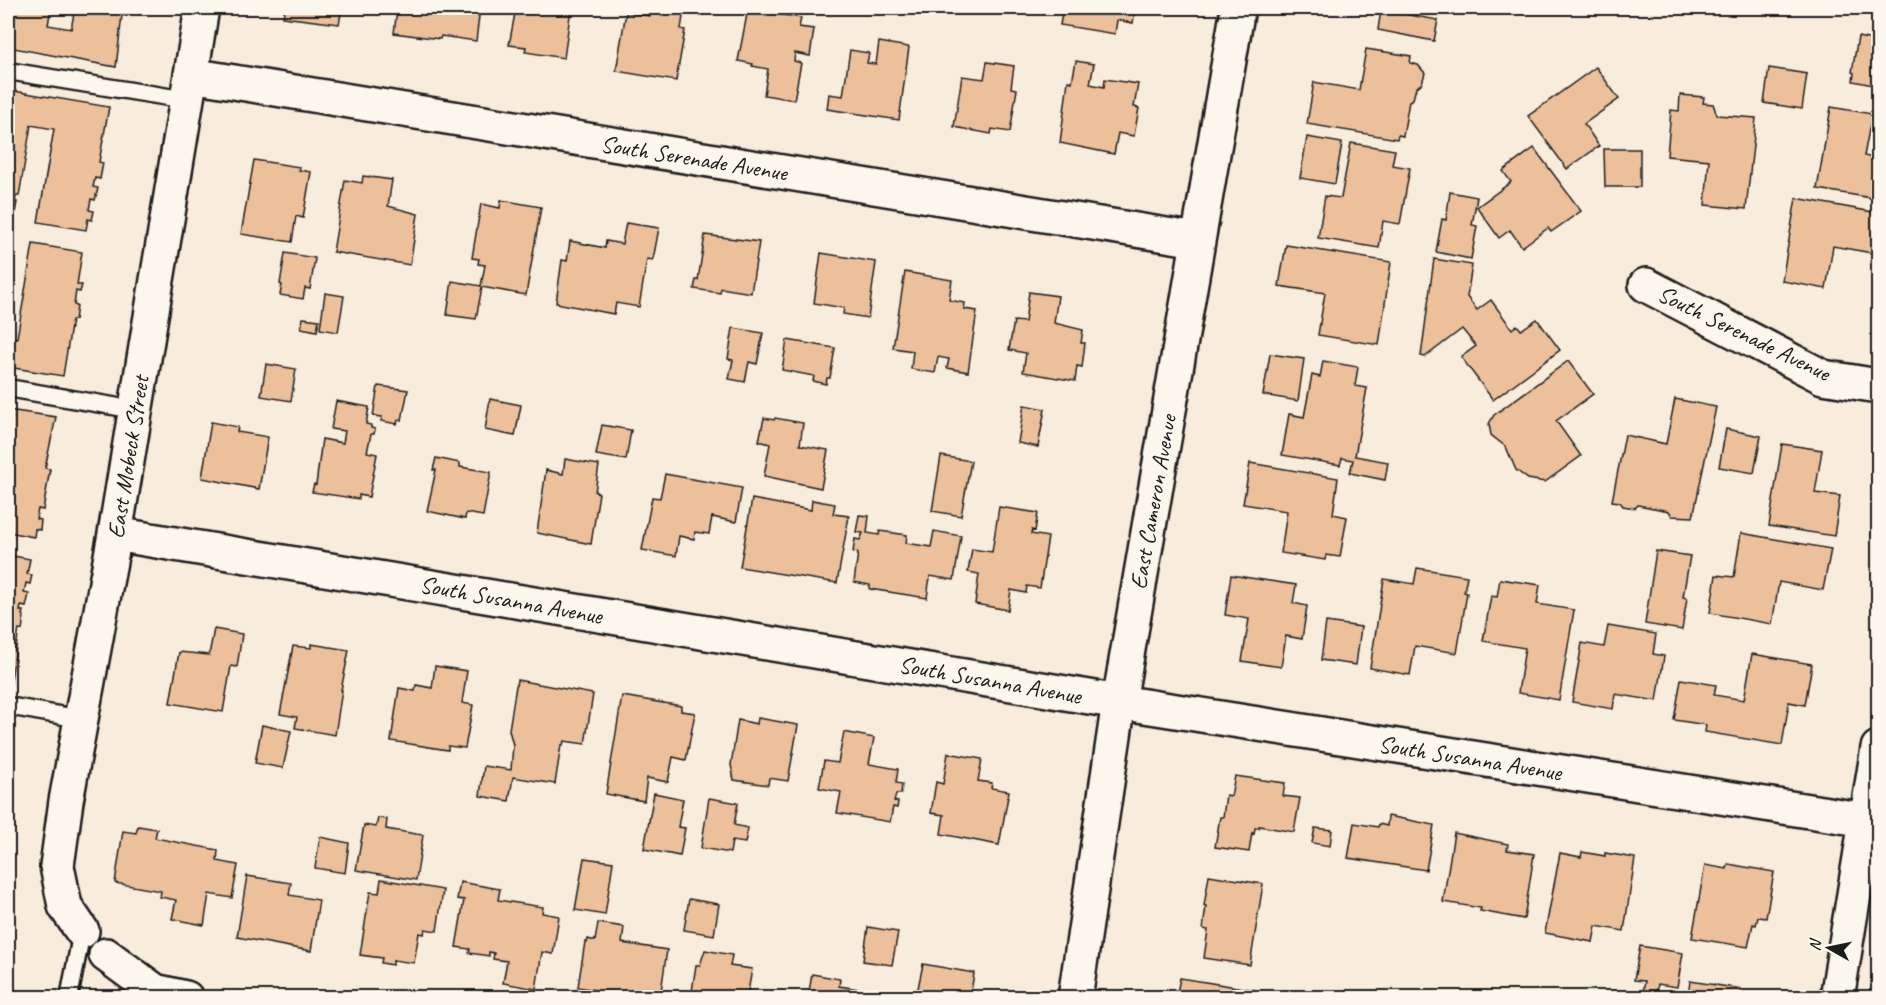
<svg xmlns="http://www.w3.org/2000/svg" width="1886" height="1005" viewBox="0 0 1886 1005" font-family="Caveat,sans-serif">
<rect width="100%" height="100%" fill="#f8ecdc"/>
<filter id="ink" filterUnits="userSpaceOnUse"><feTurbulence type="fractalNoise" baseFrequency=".0167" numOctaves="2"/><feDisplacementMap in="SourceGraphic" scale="12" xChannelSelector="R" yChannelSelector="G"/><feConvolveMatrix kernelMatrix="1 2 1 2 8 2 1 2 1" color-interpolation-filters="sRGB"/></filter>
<g filter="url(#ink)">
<path fill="#edc09c" stroke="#1c1c1c" stroke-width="1.5" d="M8 8H51L48 25 71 29 75 8H129L127 16 122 15 116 67 8 47Z
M285 8H342L339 24 283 17Z
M401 8H480L476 41 441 36 440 39 394 33 397 10 400 11Z
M516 8H571L564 58 525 52 526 47 509 45Z
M652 8 684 10 681 29 685 30 676 81 616 71 626 12 650 16Z
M1063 8H1129L1135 9 1133 23 1117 20 1115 34 1060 25Z
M1374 8H1418L1416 16 1374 9Z
M1743 8H1780L1778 14Z
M748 9 801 18 799 27 814 29 810 56 795 53 794 61 801 63 794 100 764 95 768 69 752 66 753 64 738 61Z
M1381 10 1438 20 1434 41 1378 30Z
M1858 37 1878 41V86L1853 81 1854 73 1852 72Z
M879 42 909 47 899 120 827 109 829 94 843 96 850 50 869 53 867 63 876 64Z
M1366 49 1411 56 1410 63 1418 65 1425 73 1422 83 1416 88 1413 99 1409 101 1403 136 1398 135 1397 139 1307 124 1314 82 1359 90Z
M1076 61 1094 64 1090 84 1104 87 1105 79 1138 84 1134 107 1139 108 1134 136 1118 133 1114 154 1060 143 1068 81 1072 82Z
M987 62 1014 66 1011 88 1017 89 1010 132 992 129 991 134 954 127 962 76 984 79Z
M1596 67 1619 99 1584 124 1599 146 1567 169 1528 116Z
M1769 68 1807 74 1802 109 1764 103Z
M8 90 109 107 99 162 103 163 100 179 95 178 93 187 98 188 95 200 91 199 89 210 94 211 92 220 88 219 86 230 38 222 54 129 31 125 19 196H16L15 202H17L15 213 13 212 12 218 8 217Z
M1680 95 1704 97 1703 103 1713 104 1717 115 1756 118 1746 209 1705 205 1709 160 1667 156 1671 110 1679 111Z
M1831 107 1872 114 1864 156 1878 159V199L1817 189Z
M1307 137 1342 143 1335 184 1300 178Z
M1351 143 1395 150 1392 165 1410 168 1400 224 1383 221 1379 248 1318 238 1325 196 1341 198Z
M1534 148 1581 211 1551 232 1548 228 1522 247 1510 230 1499 238 1477 207 1511 182 1503 171Z
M1604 149H1640V187H1605Z
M254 160 300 167 299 170 311 172 303 218 296 216 292 242 241 234Z
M363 176 392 180 388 206 418 214 410 265 333 252 345 180 362 183Z
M1450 192 1477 197 1472 225 1477 226 1471 259 1436 252 1442 219 1446 220Z
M1796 198 1878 213V254L1833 246 1826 289 1782 281Z
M501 200 541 207 526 295 482 287 476 319 447 315 452 281 481 286 485 265 478 264 479 259 472 258 481 204 500 208Z
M626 223 659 228 653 260 647 259 639 307 616 303 614 314 556 303 562 260 567 261 570 241 605 248 606 241 622 244Z
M705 235 759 242 751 293 721 288 720 293 694 289 696 280H698Z
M8 238H12L8 264Z
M33 244 82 252 77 285H82L80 292 76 291 74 305 77 306 75 320H72L63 376 8 367V337L17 338Z
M1286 245 1391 262 1379 345 1318 335 1325 293 1279 286Z
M285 253 315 258 310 289 305 288 303 299 280 295 282 285 280 284Z
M821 253 876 262 868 318 843 314 844 308 814 303Z
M1434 259 1472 265 1467 297 1477 310 1491 300 1512 329 1517 325 1521 330 1537 319 1560 350 1493 400 1461 357 1476 346 1462 329 1425 357 1421 356Z
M905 272 952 280 949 300 965 303 964 309 977 311 968 372 947 368 949 359 938 357 935 373 911 369 913 351 893 348Z
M1029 292 1058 296 1054 323 1083 330 1081 343H1085L1082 367 1077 366 1075 381 1023 372 1026 353 1009 350 1014 321 1025 322Z
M325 293 344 296 338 332 320 329Z
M303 318 319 320 317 331 301 328Z
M733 328 763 333 757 364 749 362 745 382 729 379 733 360 728 359Z
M787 340 835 348 830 378H827L826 384 813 381 814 376 782 370Z
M1270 354 1304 359 1298 401 1263 395Z
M1323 361 1358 367 1355 386 1367 388 1355 456 1388 462 1385 480 1350 473 1353 460 1342 458 1340 465 1282 455 1289 414 1304 417 1312 375 1320 377Z
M1568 361 1593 394 1556 421 1581 456 1545 482 1528 479 1516 470 1506 447 1491 435 1489 424 1494 415Z
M266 364 296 369 291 401 261 396Z
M378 386 408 390 402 420H398L397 424 381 421 382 417 373 416Z
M490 399 521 405 515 436 485 430Z
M1675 399 1716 407 1693 517 1672 516 1669 511 1638 505 1635 508 1623 506 1620 502 1612 501 1625 435 1666 444Z
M336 401 369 407 366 424 371 425V428L375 429 374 434H371L367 452 377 454 369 497 359 495V499L312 492 314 484 316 485 322 439 343 443 345 431 331 429Z
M1024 405 1045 409 1038 447 1018 443Z
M8 410 56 417 45 468 50 469 43 510 38 509 36 519 41 520 40 530 35 529 34 537 8 532Z
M764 418 774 420 775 418 803 423 800 445 828 450 821 488 764 476 770 444 759 441Z
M211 422 238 427 237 432 268 437 259 489 202 478Z
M602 425 631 430 626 460 596 455Z
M1726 429 1761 436 1754 473 1719 467Z
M1782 444 1822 450 1815 493 1840 496 1834 536 1769 526Z
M941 456 971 461 961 516 932 511Z
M436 458 460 463V467L491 472 483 516 466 513 465 519 427 511 436 470H433Z
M565 459 599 465 595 492 599 493 591 544 537 533 546 470 563 474Z
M1250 463 1338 478 1333 514 1347 517 1340 557 1326 555 1325 560 1281 553 1287 511 1243 504Z
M665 474 742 488 736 522 712 517 709 534 695 532 694 539 679 536 676 556 642 550 652 497 660 498Z
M752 499 811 510 812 500 835 504 833 514 849 516 837 583 740 567Z
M999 507 1038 513 1035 531 1032 530 1031 534 1048 537 1040 588 1027 586 1026 593 1011 590 1008 610 975 604 979 574 968 572 972 549 992 552Z
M859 515 869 516 867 533 879 535 880 531 907 535 906 543 931 547 934 531 961 536 954 580 930 576 927 598 870 589V585L854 582 858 553 853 552 855 539 860 540 863 533 856 532Z
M1741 533 1831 549 1823 590 1779 582 1772 624 1710 613 1716 575 1734 577Z
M1656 551 1690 556 1683 597 1687 598 1682 630 1645 624Z
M8 555 30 559 27 574 32 575 30 584 26 583 24 593 29 594 26 607 21 606 20 611H23L22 615 24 616 22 630 19 629 10 686 8 685Z
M1417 568 1467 576 1464 592 1467 593 1457 653 1415 646 1410 675 1370 668 1384 579 1414 584Z
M1231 575 1296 585 1293 603 1307 606 1302 639 1286 636 1281 667 1242 661 1249 619 1225 615Z
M1500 579 1540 585 1537 604 1574 610 1559 700 1518 693 1525 648 1483 641 1491 596 1497 597Z
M1326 622 1361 627 1356 665 1321 660Z
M1608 626 1656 634 1653 654 1664 656 1657 701 1615 694 1613 709 1572 702 1582 643 1604 647Z
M214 629 242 634 237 667 231 666 223 712 170 703 179 652 209 655Z
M311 644 349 650 341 690H342L335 735 295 728 297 717 280 714 293 646 311 648Z
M1752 654 1812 664 1805 705 1789 702 1782 745 1705 732 1706 725 1674 720 1681 679 1716 685 1714 695 1744 700Z
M435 666 467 671 462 703 473 705 465 748 448 746V750L391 741 399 688 415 691 416 685 432 688Z
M517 680 593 694 585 744 564 741 563 745H561L555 784 513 777 509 801 480 796 484 766 511 770 513 745 509 730Z
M622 696 681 706V711L695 713 686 760 673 757 668 782 647 778 644 801 606 794Z
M758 718 798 725 788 781 769 778 768 785 734 780 731 765 738 720 757 724Z
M262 725 291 731 283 768 255 763Z
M844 732 874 738 869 764 898 769 896 783 902 784 901 794H896L894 801 898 802 897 808 893 807 890 822 837 813 841 792 819 788 824 761 838 763Z
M948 753 982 759 978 781 992 783 991 788 1009 791 999 845 941 834 944 815 931 813 936 782 943 784Z
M1235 776 1285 783 1283 796 1300 798 1294 832 1259 826V828H1255L1254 834 1252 833 1249 852 1215 847 1220 817H1223L1226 795 1231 796Z
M654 793 683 799 678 827 685 828 680 856 644 849Z
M709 798 738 803 734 825 748 828 745 843 732 841 730 853 701 848Z
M1388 816 1434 825 1426 870 1348 858 1354 823 1378 827 1379 824 1387 826Z
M378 818 387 819 386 829 423 835 416 880 356 870 364 825 376 827Z
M138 826 157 829 155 838 218 850 217 861 238 865 232 898 209 894 204 925 172 919 176 900 160 897 161 891 115 883 123 831 136 833Z
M1315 828 1332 830 1330 846 1312 843Z
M1454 833 1508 844 1507 850 1534 854 1524 919 1480 911 1481 908 1443 902Z
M320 837 349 843 345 873 315 868Z
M1582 852 1605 856V853L1635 858 1624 931 1596 926 1593 942 1545 933 1560 853 1581 857Z
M584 858 613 862 605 915 575 910Z
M1728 864 1774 872 1766 918 1758 917 1756 925 1753 924 1748 947 1692 938 1705 865 1727 869Z
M1209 875 1263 884 1250 965 1204 958 1208 930 1203 929 1206 906H1204Z
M247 876 291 883 289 895 319 900 311 951 237 937Z
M381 879 443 890 437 931 425 929 424 934 419 933 414 963 393 960V965L381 963 382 958 360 955 370 892 379 893Z
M460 882 500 889 498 900 543 907 542 913 559 916 553 954 542 952 536 989 503 983 507 961 493 959 494 953 489 952V956L469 953 470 949 456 947 464 900 457 899Z
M689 899 719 904 714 935 684 930Z
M598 923 624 927 622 943 667 950 660 998H603L595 996 596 990 578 987 585 942 587 943 588 939 595 941Z
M868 927 898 932 892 965 863 961Z
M1640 946 1683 953 1677 987 1658 984 1656 994 1643 992 1645 981 1634 980Z
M705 950 732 955 730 966 752 969 747 998H691L696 965H700Z
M923 964 974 973 970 998H916Z
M812 974 840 979 839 986 871 991V995L886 998H808Z
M1180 978 1255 990 1254 998H1176Z
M1690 981 1741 989 1740 998H1688Z"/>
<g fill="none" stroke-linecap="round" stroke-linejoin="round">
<defs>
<path id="lane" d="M8 71 187 100
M8 388 136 410
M8 706 81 719
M69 998 82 931"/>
<path id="street" d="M191 75 1197 240
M1646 285 1823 377 1878 386
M115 534 1119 702 1866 820
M82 931 65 906 57 866 66 801 115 534 202 8
M106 955 155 991 186 998
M1837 998 1878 748"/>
<path id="secondary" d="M1075 998 1119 702 1238 8"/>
</defs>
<use href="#lane" stroke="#1c1c1c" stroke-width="21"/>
<use href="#street" stroke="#1c1c1c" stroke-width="38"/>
<use href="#secondary" stroke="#1c1c1c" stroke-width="38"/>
<use href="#lane" stroke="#fbf7ec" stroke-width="16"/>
<use href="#street" stroke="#fbf7ec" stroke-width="33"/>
<use href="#secondary" stroke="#fbf7ec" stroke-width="33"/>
</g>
</g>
<g text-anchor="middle" stroke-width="4.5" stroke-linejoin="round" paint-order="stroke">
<g font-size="24" fill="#1c1c1c" stroke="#fbf7ec">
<text transform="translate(694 158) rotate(9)" y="8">South Serenade Avenue</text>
<text transform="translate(1744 333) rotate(26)" y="8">South Serenade Avenue</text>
<text transform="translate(128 457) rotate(-81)" y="8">East Mobeck Street</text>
<text transform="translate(1153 502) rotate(-80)" y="8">East Cameron Avenue</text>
<text transform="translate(511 600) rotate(10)" y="8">South Susanna Avenue</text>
<text transform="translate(990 680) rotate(10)" y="8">South Susanna Avenue</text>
<text transform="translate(1470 758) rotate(9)" y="8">South Susanna Avenue</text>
</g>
</g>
<rect width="1886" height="1005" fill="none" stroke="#fbf7ec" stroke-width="30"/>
<rect x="15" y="15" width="1856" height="975" fill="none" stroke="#1c1c1c" stroke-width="2" filter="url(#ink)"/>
<g transform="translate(1829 948) rotate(279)" stroke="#fbf7ec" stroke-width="4.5" paint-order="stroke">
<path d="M0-4.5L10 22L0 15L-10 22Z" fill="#1c1c1c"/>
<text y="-9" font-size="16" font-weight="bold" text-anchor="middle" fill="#1c1c1c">N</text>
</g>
</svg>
